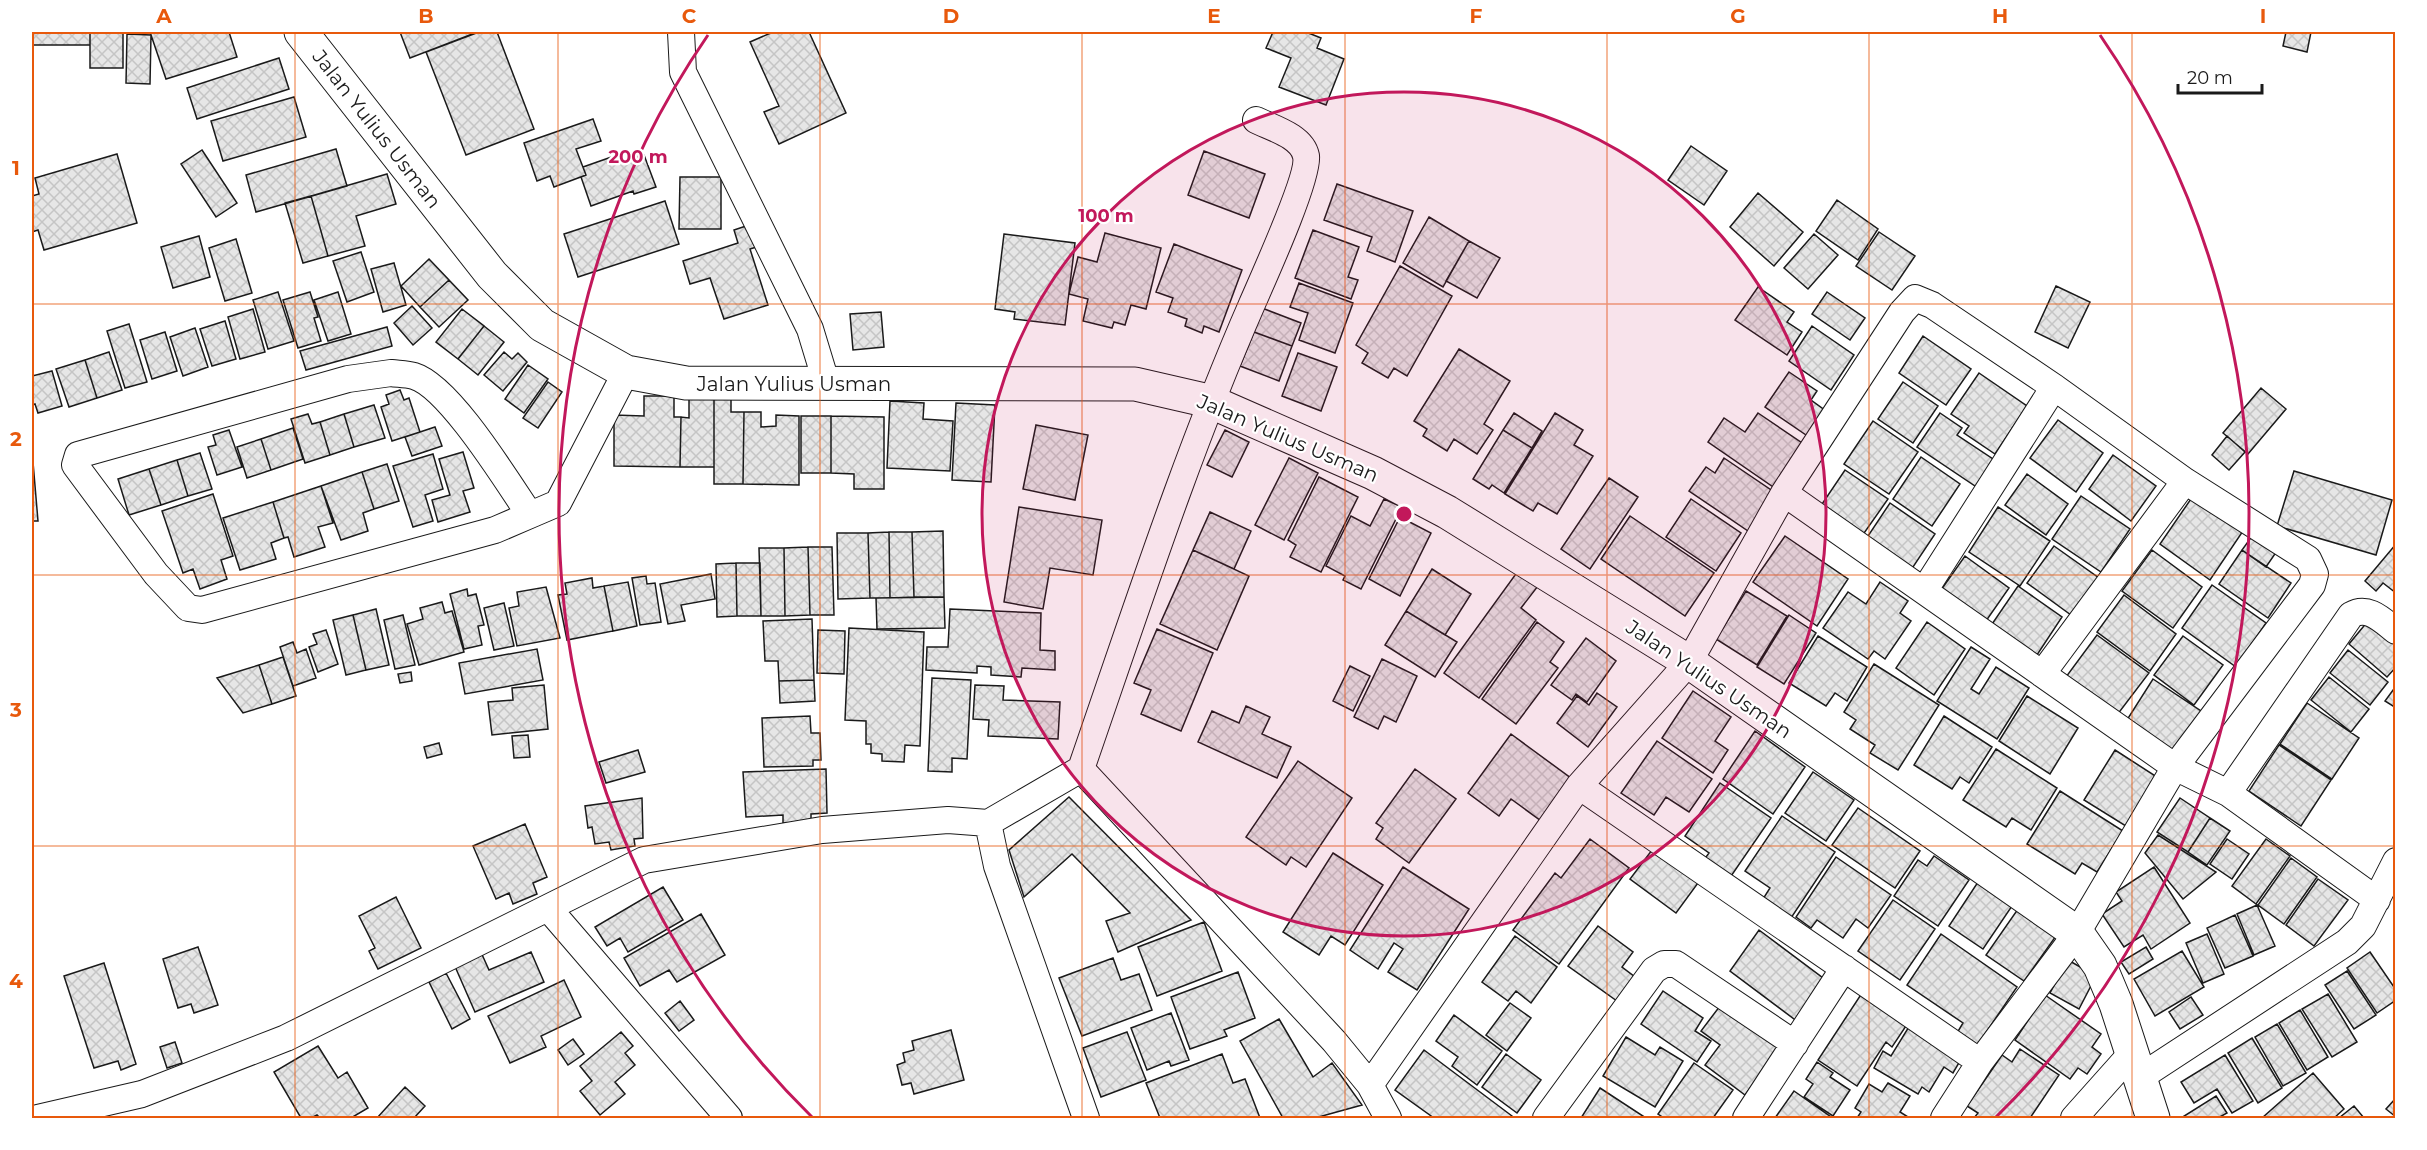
<svg xmlns="http://www.w3.org/2000/svg" width="2427" height="1150" viewBox="0 0 2427 1150" font-family="Montserrat,sans-serif">
<defs>
<pattern id="building-cross-hatch" width="8" height="8" patternUnits="userSpaceOnUse" patternTransform="scale(1.5)"><rect width="8" height="8" fill="#e6e6e6"/><path d="M0 0l8 8M0 8l8-8" fill="none" stroke="#c5c5c5"/></pattern>
</defs>
<rect width="100%" height="100%" fill="#fff"/>
<path fill="url(#building-cross-hatch)" stroke="#1a1a1a" stroke-width="1.5" d="M32 32H90V45H32Z
M90 32H123V68H90Z
M150 32H229L237 57 166 79Z
M400 32H475V33L410 58Z
M479 32H497L534 129 466 155 426 52Z
M773 32H809L846 113 779 144 764 112 779 106 750 42Z
M1273 32H1306L1321 38 1317 48 1344 59 1326 105 1279 87 1291 58 1266 48Z
M2286 32H2311L2307 52 2283 46Z
M127 34 151 35 150 84 126 83Z
M279 58 289 89 197 119 187 88Z
M294 97 306 137 223 161 211 121Z
M593 119 601 141 576 149 586 175 554 187 550 176 537 181 524 143Z
M1691 146 1727 171 1704 205 1668 180Z
M336 149 347 186 256 212 246 175Z
M202 150 237 203 216 217 181 164Z
M1204 151 1265 174 1249 218 1188 195Z
M117 154 137 223 44 250 38 230 32 232V196L39 194 35 178Z
M620 154 623 162 644 155 656 187 634 194 633 191 591 206 581 177 586 175 583 167Z
M387 174 396 204 356 216 365 246 328 256 311 196Z
M680 177H721V229H679Z
M1337 184 1413 211 1395 262 1367 251 1372 237 1324 220Z
M1758 193 1803 232 1774 266 1730 227Z
M311 196 328 256 303 263 285 203Z
M1837 200 1878 229 1858 260 1816 231Z
M665 201 679 244 578 277 564 234Z
M1429 217 1469 241 1443 287 1403 263Z
M755 223 763 245 750 249 768 305 724 319 710 278 690 284 683 261 738 243 734 230Z
M1313 230 1359 247 1348 277 1358 280 1351 299 1295 278Z
M1879 232 1915 256 1892 290 1856 266Z
M1105 233 1161 248 1146 309 1131 305 1125 325 1114 322 1112 328 1083 321 1088 299 1069 294 1078 257 1097 262Z
M1004 234 1075 243 1065 325 1014 319 1015 312 995 309Z
M1814 234 1838 255 1808 289 1784 268Z
M199 236 210 277 173 288 161 247Z
M236 239 252 293 225 301 209 248Z
M1469 241 1500 258 1477 298 1446 281Z
M1174 244 1242 270 1219 332 1204 326 1202 333 1185 326 1187 319 1168 312 1173 298 1156 292Z
M361 252 374 292 347 302 333 261Z
M429 259 449 280 420 307 401 286Z
M394 263 406 305 383 312 371 269Z
M1400 266 1452 296 1407 376 1394 368 1388 378 1362 363 1368 353 1356 345Z
M449 280 468 300 439 327 420 307Z
M1299 283 1353 303 1335 353 1299 340 1308 313 1290 307Z
M2056 286 2090 302 2068 348 2035 332Z
M1758 287 1794 312 1787 322 1802 332 1787 355 1735 320Z
M278 292 294 341 268 349 253 300Z
M310 292 318 317 314 318 321 341 298 348 283 300Z
M338 292 351 334 328 341 314 300Z
M1827 292 1865 318 1850 340 1812 314Z
M412 306 432 328 413 345 394 323Z
M1262 308 1301 323 1292 346 1254 332Z
M253 309 265 352 240 359 228 317Z
M462 309 484 326 458 359 436 342Z
M881 312 884 347 853 350 850 314Z
M225 321 236 359 212 366 200 329Z
M129 324 147 382 125 388 107 331Z
M484 326 504 342 478 375 458 359Z
M1812 326 1854 355 1831 390 1789 361Z
M387 327 392 346 306 370 300 351Z
M195 328 208 367 183 376 170 337Z
M165 332 177 371 152 379 140 340Z
M1254 332 1292 346 1279 381 1240 366Z
M1923 336 1971 369 1946 405 1899 373Z
M1459 349 1510 381 1484 424 1493 430 1477 454 1454 439 1447 451 1423 436 1427 429 1414 421Z
M109 352 122 390 97 398 85 360Z
M504 352 512 359 518 353 527 362 503 391 484 375Z
M1298 353 1337 367 1321 411 1282 396Z
M85 360 97 398 69 407 56 369Z
M528 365 548 379 524 413 505 399Z
M52 371 62 406 38 413 35 404 32 405V376Z
M1789 372 1817 391 1811 400 1826 411 1809 437 1765 407Z
M1979 373 2027 406 1995 454 1964 433 1969 426 1951 414Z
M548 382 562 392 538 428 523 418Z
M1903 382 1938 406 1913 443 1878 419Z
M2261 388 2286 409 2248 454 2223 433Z
M400 390 404 400 409 398 420 432 392 441 381 407 389 404 386 395Z
M644 396H674V417H681L680 467 614 466V415L644 416Z
M689 398 714 399V467H680L681 417 689 418Z
M714 399H731V412H744L743 484H714Z
M890 401 924 403 923 419 953 421 950 471 887 468Z
M956 403 995 405 991 482 952 480Z
M374 405 385 438 354 447 344 414Z
M744 412H761V427L776 426V415L799 416V485L743 484Z
M1514 413 1542 431 1532 448 1503 430Z
M1555 413 1583 430 1574 445 1593 456 1557 514 1538 503 1533 511 1505 494Z
M1758 413 1808 447 1779 491 1708 442 1724 418 1745 432Z
M1940 413 1962 428 1957 435 1996 461 1978 488 1917 447Z
M308 414 312 424 320 422 330 455 305 463 291 419Z
M344 414 354 447 330 455 320 422Z
M801 416H831V473H801Z
M831 416 884 417V489H854V474L831 473Z
M2058 420 2103 453 2076 492 2030 458Z
M1873 421 1918 452 1889 494 1844 464Z
M1036 425 1088 435 1075 500 1023 489Z
M435 427 442 446 412 456 405 437Z
M293 428 303 459 271 470 261 439Z
M229 430 242 467 217 475 208 447 216 445 213 435Z
M1225 430 1249 442 1232 477 1207 465Z
M1503 430 1532 448 1504 493 1492 485 1489 489 1473 479Z
M2227 436 2245 452 2229 470 2212 455Z
M261 439 271 470 247 478 237 447Z
M463 452 474 488 463 491 470 512 438 522 432 500 450 495 439 459Z
M200 453 212 489 188 496 177 460Z
M433 454 443 489 425 495 433 521 413 527 393 466Z
M2113 455 2156 486 2131 521 2089 489Z
M1921 457 1960 484 1932 526 1893 499Z
M1289 458 1318 473 1284 540 1255 525Z
M1724 458 1777 494 1751 533 1689 491 1706 467 1715 473Z
M177 460 188 496 161 505 149 469Z
M33 462 38 521H32V462Z
M387 464 399 501 374 509 362 472Z
M149 469 161 505 129 515 118 479Z
M1845 470 1888 499 1862 536 1820 507Z
M2294 471 2392 500 2376 555 2277 526Z
M362 472 374 509 363 513 368 531 341 540 321 486Z
M2027 474 2068 504 2046 535 2005 505Z
M1319 477 1358 497 1321 572 1290 557 1296 545 1288 540Z
M1609 478 1638 497 1590 569 1561 549Z
M321 486 333 523 318 527 325 547 294 557 288 537 284 538 273 502Z
M213 494 233 556 221 560 227 579 200 589 193 569 183 573 162 511Z
M2081 496 2130 529 2101 572 2052 539Z
M2193 496 2243 531 2210 580 2160 544Z
M1384 499 1402 507 1361 589 1343 580 1345 576 1326 566 1351 516 1370 526Z
M1691 499 1741 533 1716 571 1666 537Z
M273 502 284 538 271 543 276 559 240 570 223 518Z
M1890 503 1935 534 1911 570 1866 539Z
M1019 507 1102 520 1093 575 1050 568 1043 609 1004 602Z
M1998 507 2050 541 2020 586 1969 552Z
M1210 512 1251 531 1234 569 1193 550Z
M1630 516 1714 573 1685 616 1601 559Z
M1400 517 1431 533 1400 596 1369 579Z
M943 531 944 597H914L912 532Z
M889 532H912L914 597 890 598Z
M889 532 890 598H870L868 533Z
M2255 532 2279 548 2266 567 2242 550Z
M837 533H868L870 598 838 599Z
M1785 536 1848 579 1817 626 1753 582Z
M2396 544V593L2383 583 2376 591 2365 581Z
M2054 546 2099 578 2071 615 2027 583Z
M808 547H832L834 615H810Z
M808 547 810 615 785 616 784 548Z
M759 548H784L785 616H761Z
M1193 550 1249 576 1217 650 1160 624Z
M2152 550 2202 587 2173 628 2122 591Z
M2242 550 2291 583 2268 618 2219 584Z
M1965 556 2009 588 1986 621 1941 590Z
M736 563 737 616 717 617 716 564Z
M736 563H760L761 616H737Z
M1432 569 1471 594 1445 635 1406 611Z
M1518 571 1538 586 1521 608 1536 620 1479 698 1444 673Z
M711 574 715 599 681 605 685 621 668 624 660 584Z
M646 576 647 584 655 583 661 622 640 625 632 578Z
M592 578 593 588 604 586 613 631 567 640 558 595 567 594 565 583Z
M628 582 637 626 613 631 604 586Z
M1880 582 1908 601 1900 613 1911 621 1885 659 1874 651 1868 659 1823 628 1848 592 1866 604Z
M2212 585 2266 623 2236 667 2182 628Z
M2018 586 2062 617 2035 658 1990 627Z
M546 587 560 638 517 646 509 608 519 606 517 592Z
M467 589 468 596 476 594 484 625 478 626 482 645 464 649 450 594Z
M1746 591 1787 616 1757 665 1716 639Z
M2124 595 2176 634 2150 671 2097 632Z
M944 597 945 628 877 629 876 598Z
M442 602 445 613 452 611 464 652 419 665 407 624 423 619 420 608Z
M504 603 514 646 494 650 484 608Z
M376 609 389 665 366 670 353 615Z
M950 609 1041 613 1040 650 1055 651V670L1022 668 1021 677 991 675V667L977 666V673L926 670 927 647H948Z
M1406 611 1457 642 1435 677 1385 645Z
M353 615 366 670 346 675 333 620Z
M403 615 415 665 395 669 384 620Z
M1789 615 1816 633 1784 684 1757 667Z
M812 619 814 680 779 681 778 661H765L763 621Z
M2368 621 2396 645V667L2387 677 2349 644Z
M1537 622 1564 642 1550 662 1558 668 1516 724 1482 699Z
M1927 622 1965 649 1934 695 1896 668Z
M849 628 924 632 920 746 905 745 904 762 882 761V754L871 753V744H866V721L845 720Z
M1157 629 1213 653 1181 731 1141 714 1151 690 1134 683Z
M326 630 338 664 318 672 309 647 317 644 313 634Z
M818 630 845 631 844 674 817 673Z
M2097 635 2149 673 2114 719 2063 681Z
M1818 636 1867 667 1847 701 1835 693 1826 706 1789 683Z
M2183 636 2223 665 2194 705 2154 675Z
M1586 638 1616 661 1587 702 1576 694 1572 700 1551 685Z
M293 642 297 653 306 649 316 678 293 686 280 647Z
M1971 647 1990 659 1971 689 1979 694 1996 667 2029 688 1997 739 1937 701Z
M537 649 543 680 465 694 459 663Z
M2348 650 2388 682 2370 705 2330 673Z
M283 657 296 696 272 704 259 665Z
M1382 659 1417 676 1396 722 1384 716 1378 729 1354 717Z
M1874 664 1939 705 1898 770 1870 753 1875 745 1850 729 1856 720 1844 712Z
M259 665 272 704 243 713 217 678Z
M1350 666 1370 676 1353 711 1333 701Z
M411 672 412 681 400 683 398 674Z
M2329 677 2369 709 2351 732 2311 700Z
M932 678 971 680 967 759 952 758V772L928 771Z
M2153 679 2207 715 2172 755 2125 723Z
M814 680 815 701 780 703 779 681Z
M544 685 548 729 492 735 488 702 513 700 512 688Z
M975 685 1004 686 1003 700 1060 702 1058 739 988 736 989 720 973 719Z
M2396 686V708L2385 701Z
M1693 691 1731 717 1715 741 1728 750 1713 773 1662 738Z
M1597 693 1617 707 1588 747 1557 723 1577 696 1589 705Z
M2027 696 2078 728 2050 774 1999 741Z
M2307 703 2359 738 2332 779 2280 744Z
M1246 706 1270 717 1262 734 1291 747 1277 778 1198 742 1212 711 1239 723Z
M810 716 811 733H820L821 760H813V766L764 767 762 718Z
M1944 716 1992 747 1969 783 1960 777 1952 789 1914 765Z
M1755 731 1805 767 1773 814 1723 779Z
M1511 734 1579 784 1548 826 1511 799 1499 816 1468 793Z
M528 735 530 757 514 758 512 736Z
M1657 741 1712 779 1689 812 1666 797 1654 815 1621 793Z
M439 743 442 754 427 758 424 747Z
M2279 745 2331 780 2301 826 2249 791Z
M1996 749 2057 788 2031 830 2012 818 2006 827 1963 800Z
M638 750 645 772 606 783 599 762Z
M2115 750 2160 779 2129 828 2084 800Z
M1298 761 1352 798 1306 867 1291 857 1286 865 1246 837Z
M826 769 827 813 811 814V823H783V815L746 817 743 772Z
M1415 769 1456 799 1409 863 1376 839 1383 828 1376 823Z
M1813 772 1854 800 1826 841 1785 813Z
M1720 783 1771 818 1727 882 1701 864 1709 853 1685 836Z
M2060 791 2123 831 2097 872 2082 863 2075 874 2027 844Z
M1069 797 1191 920 1118 952 1106 921 1130 913 1072 854 1024 897 1009 850Z
M642 798 643 838 634 839 635 846 611 850 609 842 595 844 592 827 588 828 585 806Z
M2180 798 2210 818 2188 852 2157 832Z
M1858 808 1920 851 1895 888 1832 845Z
M1782 816 1835 852 1791 918 1763 899 1770 888 1745 871Z
M2210 818 2230 831 2207 865 2188 852Z
M525 824 547 877 533 883 537 894 513 904 509 893 496 899 473 846Z
M2158 835 2216 872 2183 899 2145 853Z
M1590 839 1629 868 1559 964 1513 930 1555 873 1561 878Z
M2227 839 2249 854 2232 879 2210 864Z
M2266 839 2290 856 2256 904 2232 886Z
M1652 850 1698 883 1676 913 1630 879Z
M1333 853 1383 885 1345 945 1331 936 1319 955 1283 932Z
M1934 856 1969 880 1938 926 1894 896 1918 860 1927 866Z
M1836 857 1891 895 1868 928 1856 919 1843 938 1817 920 1811 928 1796 917Z
M2291 858 2317 877 2284 924 2258 905Z
M1403 867 1469 909 1417 990 1388 972 1403 949 1394 943 1378 969 1350 950Z
M2154 867 2190 923 2151 949 2143 935 2124 947 2102 914 2122 901 2116 892Z
M2318 879 2348 900 2314 946 2286 925Z
M1978 882 2012 906 1983 949 1949 926Z
M663 887 683 920 628 952 620 938 607 946 595 927Z
M396 897 421 948 378 969 369 951 375 948 359 916Z
M1893 900 1935 929 1900 980 1858 951Z
M2257 905 2275 946 2254 955 2237 914Z
M2018 909 2056 936 2024 981 1986 955Z
M701 914 725 955 677 982 669 970 640 986 624 958Z
M2235 915 2253 956 2225 968 2207 928Z
M1204 922 1222 971 1157 996 1138 947Z
M1598 926 1633 952 1622 967 1635 977 1617 1001 1568 966Z
M1759 930 1827 981 1798 1022 1730 971Z
M1941 934 2017 987 1976 1047 1957 1033 1963 1023 1907 985Z
M2207 934 2224 974 2203 983 2186 943Z
M1515 936 1557 967 1531 1003 1516 991 1508 1001 1482 982Z
M198 947 218 1005 194 1013 191 1004 178 1008 163 959Z
M2146 947 2153 959 2129 974 2121 962Z
M480 950 489 970 531 952 544 982 475 1012 453 962Z
M2182 951 2204 987 2155 1016 2134 979Z
M2370 952 2396 990V1000L2377 1013 2347 968Z
M1113 958 1121 980 1139 974 1152 1010 1082 1036 1059 978Z
M2068 960 2096 976 2079 1009 2050 993Z
M104 963 136 1064 121 1070 118 1061 94 1068 64 976Z
M2347 971 2376 1015 2354 1029 2325 985Z
M1238 972 1255 1018 1224 1030 1227 1036 1190 1049 1171 997Z
M446 973 470 1019 452 1029 429 982Z
M564 980 581 1017 541 1036 546 1047 510 1063 488 1016Z
M1663 991 1703 1018 1695 1031 1711 1041 1697 1062 1641 1024Z
M1862 993 1908 1023 1892 1047 1886 1042 1857 1086 1818 1060Z
M2328 994 2357 1042 2332 1057 2302 1009Z
M2045 995 2101 1034 2092 1047 2101 1054 2087 1074 2078 1068 2070 1079 2015 1040Z
M2191 997 2203 1015 2180 1029 2169 1012Z
M680 1001 694 1020 679 1031 665 1013Z
M1723 1002 1782 1046 1745 1095 1705 1065 1720 1045 1701 1031Z
M1510 1003 1531 1018 1507 1051 1486 1035Z
M2300 1010 2328 1057 2307 1070 2279 1023Z
M1171 1013 1189 1060 1171 1066 1169 1061 1147 1070 1131 1028Z
M1454 1015 1502 1051 1477 1085 1452 1066 1458 1057 1436 1041Z
M1279 1019 1313 1077 1332 1063 1362 1105 1315 1118H1283L1240 1041Z
M2277 1024 2306 1073 2283 1086 2255 1037Z
M1910 1025 1960 1061 1953 1073 1944 1067 1929 1092 1922 1087 1918 1094 1874 1068 1883 1051 1891 1056Z
M951 1030 964 1080 914 1094 911 1083 902 1085 897 1065 905 1062 903 1053 914 1050 912 1041Z
M621 1032 633 1046 625 1053 635 1065 615 1082 625 1094 600 1115 580 1091 592 1081 580 1066Z
M1127 1032 1146 1080 1101 1097 1083 1048Z
M1626 1037 1655 1055 1660 1047 1683 1061 1655 1107 1603 1076Z
M2252 1038 2282 1088 2258 1103 2228 1053Z
M573 1039 584 1054 568 1065 558 1050Z
M175 1042 182 1063 167 1068 160 1047Z
M318 1046 338 1078 347 1072 368 1108 351 1118H320L317 1115 311 1118H301L274 1072Z
M2020 1049 2059 1075 2030 1118H1974L1978 1113 1967 1106 2002 1055 2012 1062Z
M1424 1050 1512 1116 1510 1118H1434L1395 1090Z
M1222 1054 1233 1083 1245 1079 1260 1118H1160L1146 1083Z
M1506 1054 1541 1080 1517 1113 1482 1087Z
M2225 1055 2253 1101 2232 1113 2217 1089 2194 1103 2181 1082Z
M1817 1062 1833 1073 1830 1077 1850 1090 1833 1116 1804 1097 1813 1084 1806 1079Z
M1694 1063 1733 1090 1713 1118H1664L1658 1114Z
M2313 1073 2344 1109 2334 1118H2262Z
M1888 1083 1910 1096 1900 1112 1908 1117 1906 1118H1857L1861 1112 1855 1108 1869 1084 1882 1092Z
M405 1087 425 1106 414 1118H377Z
M1600 1088 1646 1118H1581Z
M1794 1091 1831 1117V1118H1775Z
M2216 1096 2227 1113 2218 1118H2181Z
M2396 1098V1117L2386 1109Z
M2354 1106 2364 1118H2339Z"/>
<g fill="none" stroke-linecap="round" stroke-linejoin="round">
<defs>
<path id="street" d="M681 32 683 72 810 329 827 385
M391 373C399 374 407 374 414 376 450 387 508 483 530 515L495 530 202 610 188 608 156 574 75 465 78 455 348 379Z
M1784 493 2175 767 2228 793 2377 900
M530 515 558 503 626 372
M1924 591 2054 387
M2042 674 2185 481
M1081 769 1334 1041 1370 1085 1388 1118
M1579 786 1980 1062
M2228 793 2351 615C2368 605 2382 620 2396 631
M548 908 729 1118
M2139 1078 2347 942 2363 926 2396 861
M1370 1085 1579 786 1689 662 1784 493 1902 312 1915 298 1932 305 2054 387 2185 481 2308 559 2315 574 2312 585 2175 767 2077 933 1980 1062 1944 1118
M38 1118 142 1094 286 1038 644 860 822 830 948 820 988 823
M1086 1118 997 866 988 823 1081 769C1135 613 1186 455 1252 304 1262 281 1310 175 1306 156 1302 136 1272 128 1256 120
M1546 1118 1654 970 1664 964H1676L1795 1044
M1746 1118 1844 968
M2074 1118 2132 1053"/>
<path id="secondary" d="M301 32 492 275 542 325 626 372 686 383 1135 384 1209 401 1373 473 1447 512 1689 662 2077 933 2100 966 2116 1004 2153 1118"/>
</defs>
<use href="#street" stroke="#1a1a1a" stroke-width="28"/>
<use href="#secondary" stroke="#1a1a1a" stroke-width="35"/>
<use href="#street" stroke="#fff" stroke-width="26"/>
<use href="#secondary" stroke="#fff" stroke-width="33"/>
</g>
<path fill="none" stroke="#e8590c" stroke-width="1.5" stroke-opacity="0.55" d="M295 32V1118M558 32V1118M820 32V1118M1082 32V1118M1345 32V1118M1607 32V1118M1869 32V1118M2132 32V1118M32 304H2396M32 575H2396M32 846H2396"/>
<circle cx="1404" cy="514" r="422" fill="#c2185b" fill-opacity=".12"/>
<g fill="none" stroke="#c2185b" stroke-width="3">
<circle cx="1404" cy="514" r="422"/>
<path d="M812 1117A845 845 0 0 1 708 35M2100 35A845 845 0 0 1 1996 1117"/>
</g>
<g text-anchor="middle" stroke-width="4.5" stroke-linejoin="round" paint-order="stroke">
<g font-size="20" fill="#1a1a1a" stroke="#fff">
<text transform="translate(377 129) rotate(52)" y="7">Jalan Yulius Usman</text>
<text x="794" y="391">Jalan Yulius Usman</text>
<text transform="translate(1288 438) rotate(23)" y="7">Jalan Yulius Usman</text>
<text transform="translate(1709 679) rotate(34)" y="7">Jalan Yulius Usman</text>
</g>
</g>
<circle cx="1404" cy="514" r="9" fill="#c2185b" stroke="#fff" stroke-width="3"/>
<g font-size="18" text-anchor="middle" font-weight="bold" fill="#c2185b" stroke="#fff" stroke-width="4.5" stroke-linejoin="round" paint-order="stroke">
<text x="638" y="163">200 m</text>
<text x="1106" y="222">100 m</text>
</g>
<rect width="2427" height="1150" fill="none" stroke="#ffffff" stroke-width="66"/>
<path d="M2178 84v9h84v-9" fill="none" stroke="#1a1a1a" stroke-width="3"/>
<text x="2187" y="84" font-size="18" fill="#1a1a1a" stroke="#ffffff" stroke-width="4.5" paint-order="stroke">20 m</text>
<rect x="33" y="33" width="2361" height="1084" fill="none" stroke="#e8590c" stroke-width="2"/>
<g font-size="20" text-anchor="middle" font-weight="bold" fill="#e8590c">
<text x="164" y="23">A</text>
<text x="426" y="23">B</text>
<text x="689" y="23">C</text>
<text x="951" y="23">D</text>
<text x="1214" y="23">E</text>
<text x="1476" y="23">F</text>
<text x="1738" y="23">G</text>
<text x="2000" y="23">H</text>
<text x="2263" y="23">I</text>
<text x="16" y="175">1</text>
<text x="16" y="446">2</text>
<text x="16" y="717">3</text>
<text x="16" y="988">4</text>
</g>
</svg>
